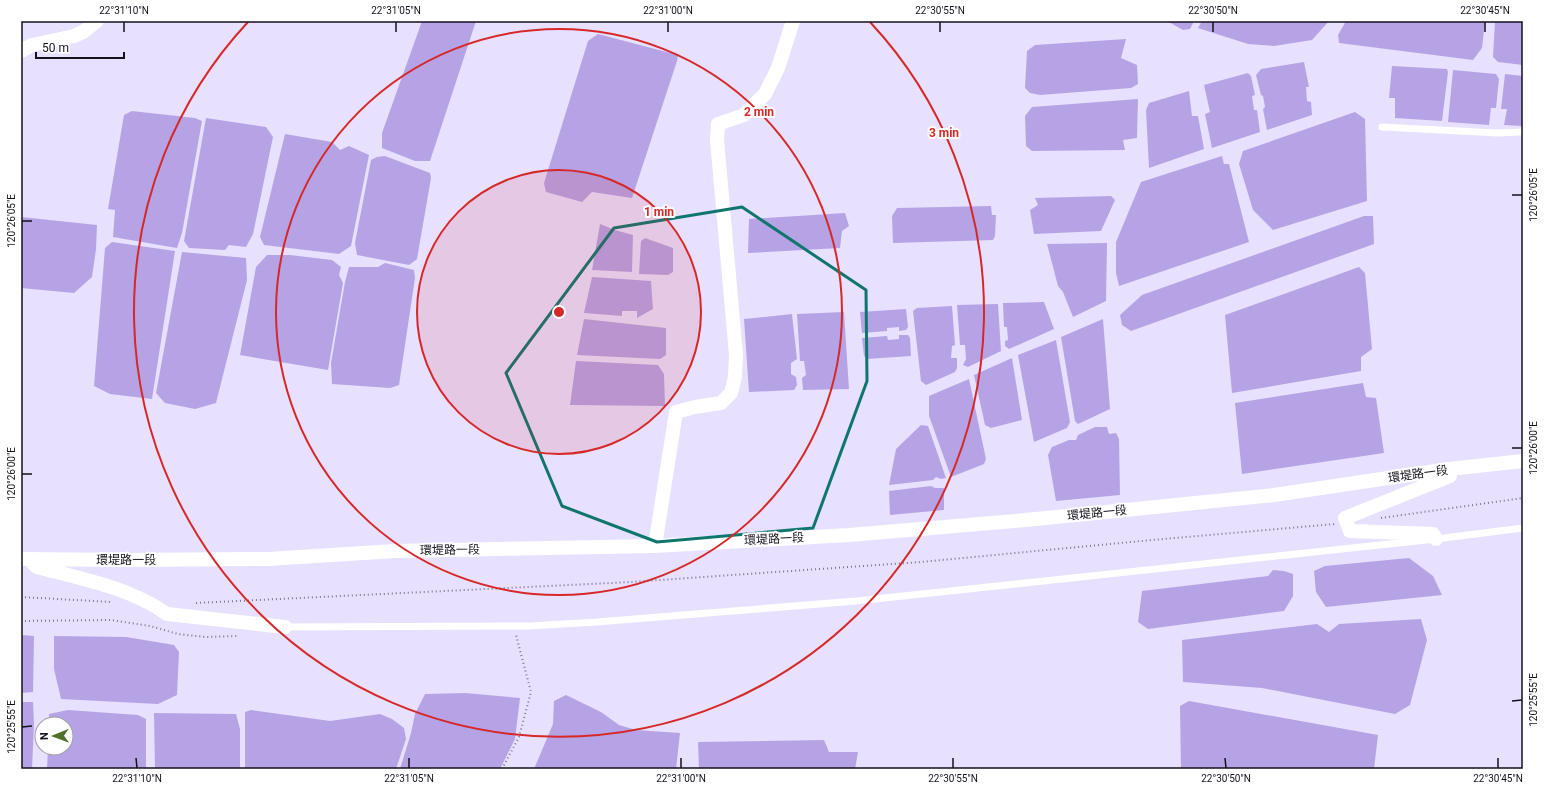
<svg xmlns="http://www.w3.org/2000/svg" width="1544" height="790" viewBox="0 0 1544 790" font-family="Roboto,'Noto Sans TC',sans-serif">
<rect width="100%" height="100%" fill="#e7e0fe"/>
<path fill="#b6a3e6" d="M422 21H476L430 161H415L382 148V133Z
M1167 21H1191L1193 23 1190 29 1183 30Z
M1202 21H1329L1312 40 1274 46 1248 44 1198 28Z
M1346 21H1485L1482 48 1473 60 1339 43 1338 35Z
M1495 21H1523V65L1498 62 1493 57Z
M598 34 678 55 677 61 632 198 592 192 582 202 546 192 544 183 588 41Z
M1126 39 1121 58 1137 65 1138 84 1131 88 1040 95 1030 93 1025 88 1027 51 1035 45Z
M1304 62 1309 87H1306L1307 101 1311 102 1312 115 1267 130 1263 109 1265 107 1263 96 1261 95 1256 75 1261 69Z
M1392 66 1447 69 1448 72 1442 121 1395 118V98H1389Z
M1453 70 1496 74 1499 79 1496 108H1491L1489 125 1448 122Z
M1248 73 1251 76 1255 95 1252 96 1254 110H1257L1260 132 1212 148 1205 114 1210 112 1204 85Z
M1505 74 1523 76V126L1504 125 1507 109H1501Z
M1189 91 1192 116H1198L1204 149 1149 168 1146 110 1149 103Z
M1138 99 1137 138 1123 140 1125 150 1032 151 1026 146 1025 116 1032 107Z
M132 111 195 118 202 121 182 233 177 248 113 237 115 210 108 209 124 115Z
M1355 112 1365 119 1367 201 1273 230 1253 210 1239 164 1243 151Z
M206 118 266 127 273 137 253 234 246 247 229 245 225 250 189 248 184 241Z
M285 134 332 142 340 150 349 146 369 155 351 246 339 254 264 245 260 237Z
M385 156 430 173 431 178 417 259 409 265 357 255 355 243 371 160 377 157Z
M1222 156 1224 164H1229L1249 242 1119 286 1116 273V242L1141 182Z
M1111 196 1115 200 1101 231 1034 234 1030 210 1038 205 1035 198Z
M991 206 992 215H996L995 236 993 240 893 243 892 216 897 208Z
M845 213 849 226 842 231 840 248 748 253 749 219Z
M1364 216H1373L1374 244 1131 331 1122 325 1120 315 1142 295Z
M21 217 97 225 96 249 92 277 74 293 21 288Z
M600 224 615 230 633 235 632 272 592 270Z
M645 238 673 248V272L668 275 639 274 641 241Z
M112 242 175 251 152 399 110 394 94 386 105 248Z
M1107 243 1106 301 1073 317 1063 292 1058 286 1047 244Z
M182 252 246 258 247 280 216 403 195 409 165 403 156 393Z
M267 255H290L332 260 341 267 339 275 343 283 328 370 240 355 256 267Z
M385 263 414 270 415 278 399 385 390 388 332 384 331 363 345 282 349 267H378Z
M1359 267 1365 273 1372 349 1361 357V371L1232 393 1225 315Z
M592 277 651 281 653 309 637 318V311H622V316L584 313Z
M1044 302 1054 329 1009 349 1005 346V341L1008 340 1007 327H1004L1003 303Z
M998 304 1001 351 968 367 963 365 966 359 965 345H960L957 305Z
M952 306 955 345 952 346 951 358H957V368L955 372 926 385 921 381 913 311 917 308Z
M906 309 908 327 906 330 899 331V327L887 328V331L862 333 860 312Z
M844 312 849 389 803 390 802 378 806 375 804 361H800L797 314Z
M792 314 797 359 791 363V374L796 377 797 385 794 390 749 392 744 319Z
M584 319 666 328V355L660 359 577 355Z
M1103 319 1110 409 1078 424 1075 421 1061 337Z
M899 335H908L910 338 911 356 867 359 864 356 862 338 887 336 888 340 899 339Z
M1056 340 1070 422 1067 428 1034 442 1018 355Z
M1012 358 1022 420 991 428 985 425 974 375Z
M576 361 658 365 664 374 665 406 570 405Z
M969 379 986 459 984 464 951 477 929 416V396Z
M1363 383 1366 397 1376 398 1384 453 1242 474 1235 403Z
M921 425 928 426 946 478 941 479 936 477 933 480 889 485 896 449Z
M1095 427H1107L1109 434 1116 433 1119 439 1120 495 1056 501 1048 455 1052 447 1069 440H1076L1078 435Z
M931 486 935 488H944V510L890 515 889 491Z
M1409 558 1433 576 1442 595 1326 607 1316 592 1314 571 1325 566Z
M1273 570 1284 571 1293 574V596L1284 611 1148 629 1138 622 1142 591 1268 576Z
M1421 619 1427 640 1410 705 1395 714 1262 688 1183 682 1182 640 1317 624 1329 632 1339 624Z
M21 635 34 636 33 692 21 693Z
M54 636 126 637 174 645 179 652 177 695 158 704 61 699 54 669Z
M465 693 520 698 515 739 500 769H400L411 733 415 714 425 694Z
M566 695 601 712 619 725 636 730 680 733 676 769H534L553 724 554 701Z
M1189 701 1378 735 1374 769H1181L1180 706Z
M21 702H33L34 724 32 769H21Z
M68 710 138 715 146 719V769H47L48 748H66V724H49V714Z
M251 710 330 721 380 714 392 719 404 728 406 739 396 769H245V712Z
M154 713 236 714 240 729V769H155Z
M824 740 829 752H858L855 769H699L698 742Z"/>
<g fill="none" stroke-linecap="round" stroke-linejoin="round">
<path stroke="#7c778c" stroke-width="2" stroke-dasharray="1 3" stroke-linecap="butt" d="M1381 518 1523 498
M21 597 112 602
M196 603 631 582 921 562 1152 540 1335 524
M21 621 111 620 150 626 178 634 205 637 238 636
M502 769 519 737 531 692 516 635"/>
<path stroke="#fff" stroke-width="7" d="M1382 127 1497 133 1523 132
M285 627 529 626 597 622 856 601 1436 539 1523 528"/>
<path stroke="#fff" stroke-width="14" d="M21 51 32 45 74 36 83 32 97 21
M1436 539 1433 534 1350 531 1345 518 1450 476 1449 472
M655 546 676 412 695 407 721 403 731 393 735 377 736 355 717 140 718 124 744 115 765 94 778 68 793 21
M21 559 126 560 268 559 395 551 655 546 849 535 1026 520 1274 495 1449 469 1523 461
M30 560 37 567C81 579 129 587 167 614L285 627"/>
</g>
<path fill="none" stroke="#0f766e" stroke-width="3" stroke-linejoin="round" d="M742 207 866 290 867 381 813 528 657 542 562 506 506 373 614 228Z"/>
<path fill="none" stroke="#14111c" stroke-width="1.5" d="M124 22V32M396 22V32M668 22V32M940 22V32M1213 22V32M1485 22V32M1512 195H1522M22 221H32M1512 448H1522M22 474H32M1512 701 1522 700M22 727 32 726M136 758 137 768M409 758V768M681 758V768M953 758V768M1225 758 1226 768M1498 758V768"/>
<circle cx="559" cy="312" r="142" fill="#d62828" fill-opacity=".12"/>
<g fill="none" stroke="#d62828" stroke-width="2">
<circle cx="559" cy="312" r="142"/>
<circle cx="559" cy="312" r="283"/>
<path d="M870 22A425 425 0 1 1 248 22"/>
</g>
<g text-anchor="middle" stroke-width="4" stroke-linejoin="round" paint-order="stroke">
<g font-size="12" fill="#14111c" stroke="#fff">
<text transform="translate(1418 474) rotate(-8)" y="4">環堤路一段</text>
<text transform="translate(1097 513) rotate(-6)" y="4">環堤路一段</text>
<text transform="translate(774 539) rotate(-3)" y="4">環堤路一段</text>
<text transform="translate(450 550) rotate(-1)" y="4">環堤路一段</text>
<text x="126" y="564">環堤路一段</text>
</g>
</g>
<circle cx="559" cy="312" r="6" fill="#d62828" stroke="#fff" stroke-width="2"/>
<g font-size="12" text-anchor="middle" font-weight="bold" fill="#d62828" stroke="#fff" stroke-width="4" stroke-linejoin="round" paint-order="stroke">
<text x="759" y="116">2 min</text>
<text x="944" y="137">3 min</text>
<text x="659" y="216">1 min</text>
</g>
<rect width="1544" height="790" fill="none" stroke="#ffffff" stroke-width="44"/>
<g transform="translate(54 736) rotate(269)"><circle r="19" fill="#ffffff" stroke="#a1a0a4"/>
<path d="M0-3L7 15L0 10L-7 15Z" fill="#50732b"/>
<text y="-6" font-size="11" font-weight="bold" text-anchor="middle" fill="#14111c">N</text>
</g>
<path d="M36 52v6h88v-6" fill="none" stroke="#14111c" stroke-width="2"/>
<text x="42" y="52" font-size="12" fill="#14111c" stroke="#ffffff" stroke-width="3" paint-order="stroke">50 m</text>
<rect x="22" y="22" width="1500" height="746" fill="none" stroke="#14111c" stroke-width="1.5"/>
<g font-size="10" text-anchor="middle" fill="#14111c">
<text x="124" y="14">22°31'10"N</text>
<text x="396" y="14">22°31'05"N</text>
<text x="668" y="14">22°31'00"N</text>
<text x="940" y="14">22°30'55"N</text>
<text x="1213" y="14">22°30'50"N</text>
<text x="1485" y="14">22°30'45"N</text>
<text transform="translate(1533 195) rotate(-90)" y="4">120°26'05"E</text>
<text transform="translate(11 221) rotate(-90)" y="4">120°26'05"E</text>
<text transform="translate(1533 448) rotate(-90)" y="4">120°26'00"E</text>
<text transform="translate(11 474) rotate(-90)" y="4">120°26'00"E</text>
<text transform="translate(1533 700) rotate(-90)" y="4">120°25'55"E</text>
<text transform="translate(11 727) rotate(-90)" y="4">120°25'55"E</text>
<text x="137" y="782">22°31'10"N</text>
<text x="409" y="782">22°31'05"N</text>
<text x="681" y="782">22°31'00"N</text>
<text x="953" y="782">22°30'55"N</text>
<text x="1226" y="782">22°30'50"N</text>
<text x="1498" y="782">22°30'45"N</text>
</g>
</svg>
